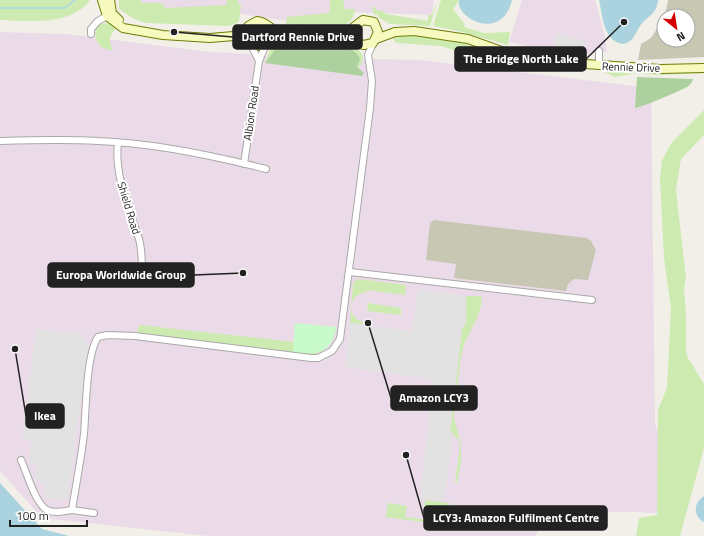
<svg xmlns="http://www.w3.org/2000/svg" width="704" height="536" viewBox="0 0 704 536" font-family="'Titillium Web',sans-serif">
<rect width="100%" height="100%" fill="#f2efe9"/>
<path fill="#ebdbe8" d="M121 0H434L432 15 349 12 302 23 234 13 120 9Z
M522 0H595L605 37 607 52 592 51 586 56 547 51 509 42Z
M0 32 66 34 210 52 318 58 420 60 651 88 655 424 665 452 657 513 636 512 553 513 535 536H208L42 518 0 471Z"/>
<path fill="#c7c7b4" d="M668 0H704V57L638 60 641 44 651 38 664 18V40H688V16H665Z
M434 220 587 238 591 241 596 250 588 280 574 279 568 284 566 291 454 278 456 264 426 260 430 223Z"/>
<path fill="#cdebb0" d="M0 0H90C72 26 27 21 0 20Z
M119 0H141V3H161L166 8 227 5V0H238V4H241L239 21 233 25 227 26 146 23 134 19 119 9Z
M330 0H343L345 9H355C353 29 335 27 319 27L318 25C307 23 300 28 286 24L287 17 328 13 330 10Z
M438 0 430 26 390 24 378 17 377 14 375 15 371 7H375L376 10 385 12 386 14 428 21V15H432Z
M441 0H459L453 9 465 24 464 27 484 33 510 32 508 45 458 31 433 26Z
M109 23 116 27C109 40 108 37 113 51L101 47C95 39 92 32 100 24Z
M409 35 443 38 540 63 539 66 521 65 511 61 463 53 441 46 396 43 392 37 378 43 387 37Z
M283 41C297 41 384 35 358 69L357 67 359 63 346 46 281 45 265 63 271 47Z
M605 70 704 71V73L657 75 637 73 615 77 604 72Z
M704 110V135L681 159 676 190 686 278 684 289 686 314V351L688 358 704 384V448L680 536H636L639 518 657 515 658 410 667 388 671 309 664 258 660 178 662 160 672 142Z
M359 279 406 285 405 295 367 290V292C349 293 345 317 363 322V324L350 323 353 283 356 280Z
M466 296H481L482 303 477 318 464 344 460 363 454 417 461 446V462L457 483 455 482 460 446 458 439 453 435V433H450L462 329 466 323Z
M368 303 401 308V315L367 311Z
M139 325 294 342 336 327C334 342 327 350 313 355L137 333Z
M425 500 448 503C445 514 436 514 426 513L424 510Z
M388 503 407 506 405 517C423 519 448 526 453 503H455L450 517 436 524 386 517Z"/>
<path fill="#add19e" d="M281 45C300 46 353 38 360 59L357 67 364 73 362 76 265 63 277 47Z
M637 77 691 79H693C692 83 690 85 687 87 682 90 640 108 635 108Z"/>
<path fill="#c8facc" d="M295 323 336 327C332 354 316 355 293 352Z"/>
<path fill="#e2e2e2" d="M558 33 586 43 582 55 553 47Z
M418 289 466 296V323L462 329 450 430 452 432V443L444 501 422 499 420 497 427 435 432 379 345 367 350 323 412 331Z
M36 329 81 334 88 345 68 499 44 498V485L35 479 37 465 29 464 31 440H22Z"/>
<path fill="#aad3df" d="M459 0H512C502 43 455 18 459 0Z
M599 0H658V1C656 15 647 16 640 26 634 35 635 41 623 44 603 41 603 17 599 0Z
M0 483 42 529 69 536H0Z
M704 496V522C693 516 693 503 704 496Z"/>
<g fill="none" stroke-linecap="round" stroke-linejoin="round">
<path stroke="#aad3df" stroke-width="1.5" d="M0 8H65L75 0"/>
<defs>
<path id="street" d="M91 34V29L98 21 109 15
M251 45 259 61
M599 66V51
M0 141C32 140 65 139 98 141 154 143 211 155 266 169
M118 142C114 175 129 208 139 239 142 249 142 262 142 273
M244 164 259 61 266 44
M350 272 592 300
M21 460C27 473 35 503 47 510 55 514 64 511 72 510 76 485 81 459 84 434 86 410 86 355 98 337L107 335 135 336 311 358H318L332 351 340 339 370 108 372 81 368 55 373 43
M72 510 94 513"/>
<path id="secondary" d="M102 0 107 16 123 28 163 35 210 38 246 35
M110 0 112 13 119 20
M285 35 259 46 249 42 246 35 248 26 257 21C267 21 272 32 283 34 300 38 319 33 336 34 347 35 354 43 364 45L373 43 378 32 374 22 363 20 351 29 337 34
M376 39 395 32 414 31 468 39 513 55 570 63 660 69 704 68"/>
</defs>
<use href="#street" stroke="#a9a9a9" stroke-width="8"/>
<use href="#secondary" stroke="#707d05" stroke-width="10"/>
<use href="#street" stroke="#fff" stroke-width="6"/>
<use href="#secondary" stroke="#f7fabf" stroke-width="8"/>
</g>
<g text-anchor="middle" stroke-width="4" stroke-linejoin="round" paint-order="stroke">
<g font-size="11" fill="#222" stroke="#fff">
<text transform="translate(631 67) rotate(2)" y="4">Rennie Drive</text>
<text transform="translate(251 113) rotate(-82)" y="4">Albion Road</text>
<text transform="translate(129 208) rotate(73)" y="4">Shield Road</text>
</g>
</g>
<path fill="none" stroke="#222" stroke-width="1.5" d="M174 32L233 37M624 22L586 59M243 273L194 275M368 323L391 398M15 349L26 416M406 455L424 518"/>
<g fill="#222" stroke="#fff" stroke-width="1.5">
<circle cx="174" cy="32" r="4"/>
<circle cx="624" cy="22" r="4"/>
<circle cx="243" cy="273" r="4"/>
<circle cx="368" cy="323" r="4"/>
<circle cx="15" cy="349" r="4"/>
<circle cx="406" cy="455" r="4"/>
</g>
<g fill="#222" stroke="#222" stroke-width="1.5">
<rect x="233" y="25" width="129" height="24" rx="4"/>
<rect x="455" y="47" width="131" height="24" rx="4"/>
<rect x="48" y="263" width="146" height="24" rx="4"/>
<rect x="391" y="386" width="86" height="24" rx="4"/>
<rect x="26" y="404" width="38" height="24" rx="4"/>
<rect x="424" y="506" width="183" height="24" rx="4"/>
</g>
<g font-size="12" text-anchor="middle" font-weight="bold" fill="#fff">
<text x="298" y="41">Dartford Rennie Drive</text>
<text x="521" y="63">The Bridge North Lake</text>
<text x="121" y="279">Europa Worldwide Group</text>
<text x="434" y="402">Amazon LCY3</text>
<text x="45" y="420">Ikea</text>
<text x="516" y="522">LCY3: Amazon Fulfilment Centre</text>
</g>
<g transform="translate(676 28) rotate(150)"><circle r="19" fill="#ffffff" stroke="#a7a7a7"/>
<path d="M0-3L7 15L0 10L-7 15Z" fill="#d40000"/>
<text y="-6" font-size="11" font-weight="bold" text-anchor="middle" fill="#222222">N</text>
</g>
<path d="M10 520v6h77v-6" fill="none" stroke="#222222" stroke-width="2"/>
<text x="16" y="520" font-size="12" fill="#222222" stroke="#ffffff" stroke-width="3" paint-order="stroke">100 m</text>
</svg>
